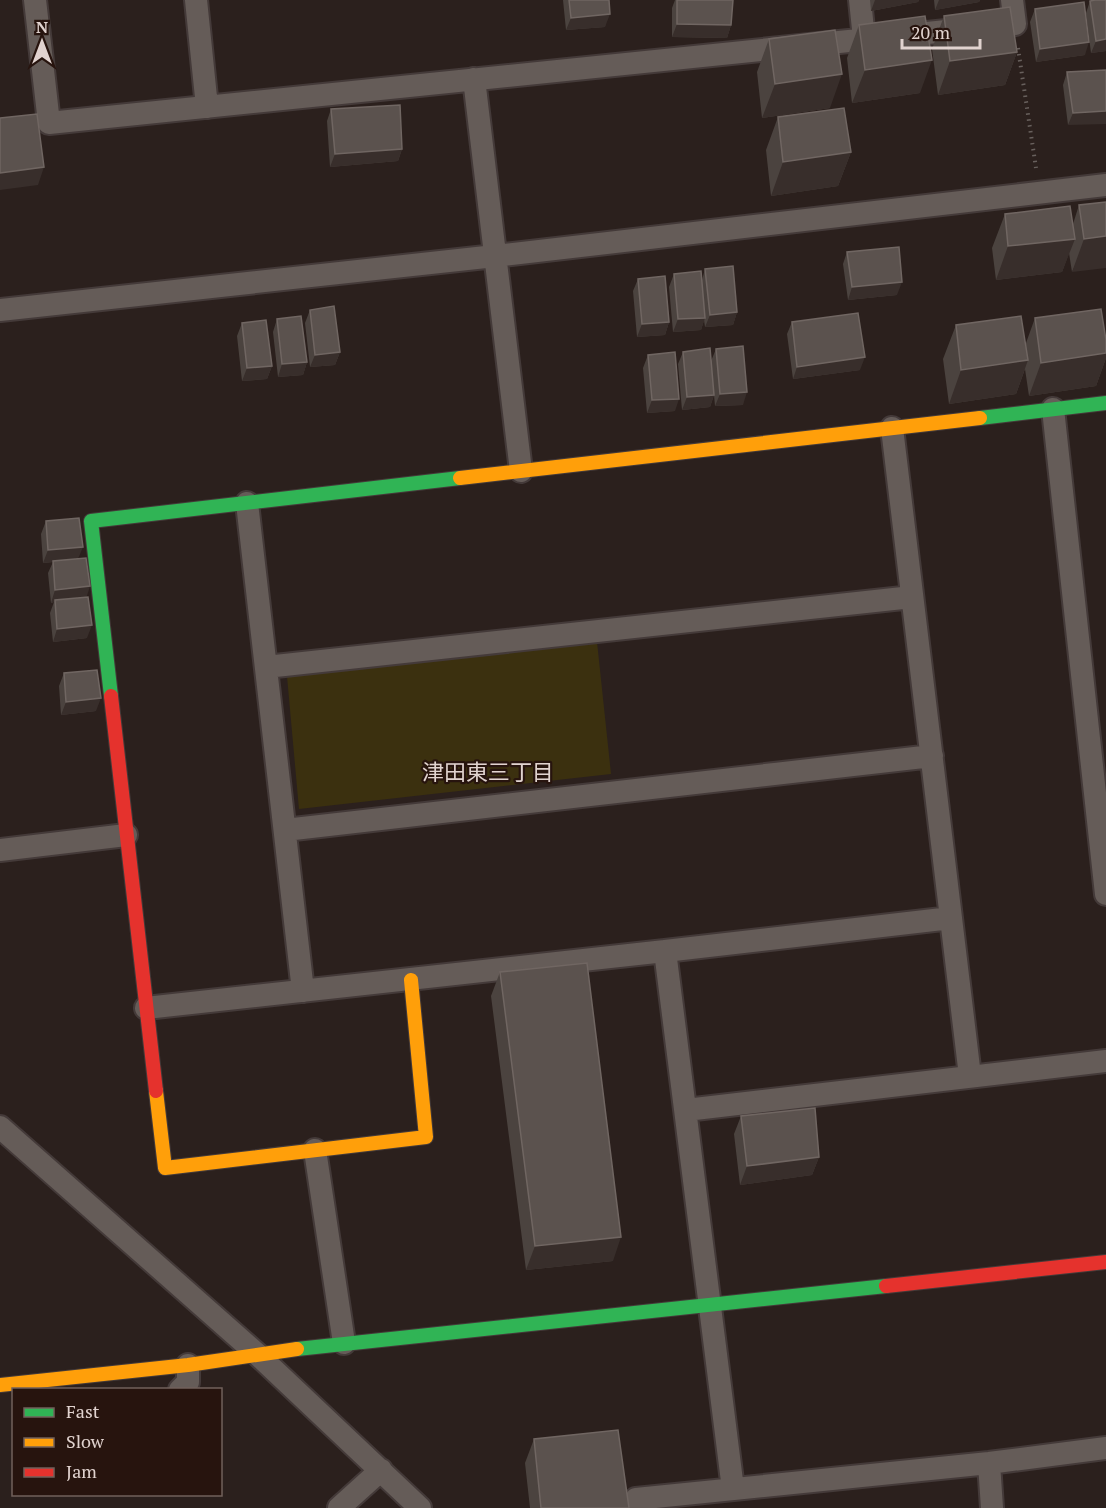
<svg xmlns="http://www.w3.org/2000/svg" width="1106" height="1508" viewBox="0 0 1106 1508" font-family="'PT Serif','Noto Sans JP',serif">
<rect width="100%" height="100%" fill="#2b201d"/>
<path fill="#3b300f" d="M597 642 611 774 299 809 287 676Z"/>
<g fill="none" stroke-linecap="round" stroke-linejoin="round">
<defs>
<path id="street" d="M35 0 49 123 1015 24 1012 0
M196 0 207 107
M860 0 864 39
M474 79 521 471
M0 310 495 256 1106 185
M1053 409 1106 894
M892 428 970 1076
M247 503 303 991
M266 667 912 597
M285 830 932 756
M0 850 126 835
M665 951 733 1489
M146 1008 665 951 951 918
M686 1110 1106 1061
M0 1127 257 1354 420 1508
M315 1150 344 1343
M180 1390 188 1382V1365
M989 1463 992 1508
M339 1508 381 1470
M637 1508 636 1499 989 1463 1106 1448"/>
<path id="fast" d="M980 418 1106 403
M111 696 91 521 460 478
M297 1349 886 1286"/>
<path id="slow" d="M460 478 980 418
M156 1091 165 1168 426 1137 411 980
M0 1385 188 1365 297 1349"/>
<path id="jam" d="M111 696 156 1091
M886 1286 1106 1262"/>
</defs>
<use href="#street" stroke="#443a39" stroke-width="26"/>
<use href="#fast" stroke="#443a39" stroke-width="16"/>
<use href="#slow" stroke="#443a39" stroke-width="16"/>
<use href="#jam" stroke="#443a39" stroke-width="16"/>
<path stroke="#68605d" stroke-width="4" stroke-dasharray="1.5 4.5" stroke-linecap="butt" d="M1018 48 1036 168"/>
<use href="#street" stroke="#655c58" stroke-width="22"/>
<use href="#fast" stroke="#30b455" stroke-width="14"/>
<use href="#slow" stroke="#ff9f0a" stroke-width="14"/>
<use href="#jam" stroke="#e5322d" stroke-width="14"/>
</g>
<path fill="#4b433f" d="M563 0H609L605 27 566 30Z
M675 0H733L731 25 727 38 672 37V8Z
M870 0H919L918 2 871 11Z
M934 0H980L979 2 935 10Z
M1106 0V51L1091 53 1086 13 1090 1Z
M1035 9 1085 55 1036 62 1030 22Z
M944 16 1017 52 1005 85 938 95 932 49Z
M859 25 920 93 852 103 847 58Z
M769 39 830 108 762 118 757 72Z
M1106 70 1068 125 1063 85 1067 72Z
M331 109 402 149 398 161 330 167 327 121Z
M778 117 851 152 838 186 771 196 766 150Z
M1106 202 1072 272 1069 253 1062 272 996 280 992 248 1005 214 1073 224 1079 205Z
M847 252 897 295 848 300 843 264Z
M705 269 737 312 733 325 705 327 704 320 701 330 673 332 669 287 674 274 702 280Z
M638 279 669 322 665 335 637 337 633 291Z
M310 310 340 352 335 365 310 367 305 323Z
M1035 318 1106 340V358L1096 386 1029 396 1025 369 1016 394 949 404 943 359 956 325 1026 343Z
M277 319 307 362 303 375 278 377 273 332Z
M792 322 860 370 793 379 787 334Z
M242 323 272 366 267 379 242 381 237 336Z
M716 349 743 405 715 406 714 395 710 407 682 410 678 364 683 352 711 361Z
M648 355 675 411 647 413 643 368Z
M46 521 78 558 86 597 87 638 53 642 50 613 54 602 51 603 48 573 53 562 43 563 41 534Z
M64 673 96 711 61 715 59 686Z
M500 972 613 1261 526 1270 491 996Z
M741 1116 819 1157 812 1175 740 1185 734 1134Z
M534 1439 629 1508H530L525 1463Z"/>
<path fill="#382e2b" d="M875 0H919L918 2 871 11Z
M939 0H980L979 2 935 10Z
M610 14 605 27 566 30 571 18Z
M677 24 731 25 727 38 672 37Z
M1106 39V51L1091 53 1096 41Z
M1089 42 1085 55 1036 62 1040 49Z
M1017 52 1005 85 938 95 950 61Z
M932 60 920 93 852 103 865 70Z
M842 74 830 108 762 118 775 84Z
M1106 111V124L1068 125 1073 113Z
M402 149 398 161 330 167 335 154Z
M851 152 838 186 771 196 783 162Z
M44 167 38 185 0 190V173Z
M1106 236V268L1072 272 1084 239Z
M1075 239 1062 272 996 280 1008 246Z
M902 282 897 295 848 300 852 287Z
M737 312 733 325 705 327 710 315Z
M705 318 701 330 673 332 678 319Z
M669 322 665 335 637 337 642 324Z
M340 352 335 365 310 367 315 355Z
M1106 353V358L1096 386 1029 396 1041 363Z
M865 357 860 370 793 379 797 367Z
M1028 360 1016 394 949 404 961 370Z
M307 362 303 375 278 377 282 364Z
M272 366 267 379 242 381 247 368Z
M747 392 743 405 715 406 720 394Z
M714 395 710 407 682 410 687 397Z
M679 399 675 411 647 413 652 400Z
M83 547 78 559 43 563 48 550Z
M90 586 86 599 55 600 54 602 51 603 55 590Z
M92 625 87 638 53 642 57 629Z
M101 698 96 711 61 715 66 702Z
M819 1157 812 1175 740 1185 747 1166Z
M621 1237 613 1261 526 1270 535 1246Z"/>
<path fill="#5b524e" stroke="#706662" stroke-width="1.5" d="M569 0H609L610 14 571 18Z
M677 0H733L731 25 677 24Z
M1095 0H1106V39L1096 41 1090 1Z
M1084 2 1089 42 1040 49 1035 9Z
M1010 7 1017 52 950 61 944 16Z
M925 16 932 60 865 70 859 25Z
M835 30 842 74 775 84 769 39Z
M1106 70V111L1073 113 1067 72Z
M400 105 402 149 335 154 331 109Z
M844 108 851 152 783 162 778 117Z
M37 114 44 167 0 173V118Z
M1106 202V236L1084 239 1079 205Z
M1070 206 1075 239 1008 246 1005 214Z
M899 247 902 282 852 287 847 252Z
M733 266 737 312 710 315 705 269Z
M701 271 705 318 678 319 674 274Z
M665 276 669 322 642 324 638 279Z
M334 306 340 352 315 355 310 310Z
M1101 309 1106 340V353L1041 363 1035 318Z
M858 313 865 357 797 367 792 322Z
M301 316 307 362 282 364 277 319Z
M1021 316 1028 360 961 370 956 325Z
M266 320 272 366 247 368 242 323Z
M743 346 747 392 720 394 716 349Z
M710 348 714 395 687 397 683 352Z
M675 352 679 399 652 400 648 355Z
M79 518 83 547 48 550 46 521Z
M86 558 90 586 55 590 53 561Z
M88 597 92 625 57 629 55 600Z
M97 670 101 698 66 702 64 673Z
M587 963 621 1237 535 1246 500 972Z
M815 1108 819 1157 747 1166 741 1116Z
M618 1430 629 1508H541L534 1439Z"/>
<g text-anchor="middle" stroke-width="4.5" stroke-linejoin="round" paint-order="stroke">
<g font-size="22" fill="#e1d3cf" stroke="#27140e">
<text x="488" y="780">津田東三丁目</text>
</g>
</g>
<rect x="12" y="1388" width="210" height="108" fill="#27140e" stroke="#71605b" stroke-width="1.5"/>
<rect x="24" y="1408" width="30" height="9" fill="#30b455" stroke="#71605b" stroke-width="1.5"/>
<text x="66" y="1418" font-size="18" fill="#e1d3cf">Fast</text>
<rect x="24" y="1438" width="30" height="9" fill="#ff9f0a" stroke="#71605b" stroke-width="1.5"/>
<text x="66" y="1448" font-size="18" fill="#e1d3cf">Slow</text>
<rect x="24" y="1468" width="30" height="9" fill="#e5322d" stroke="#71605b" stroke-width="1.5"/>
<text x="66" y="1478" font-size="18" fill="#e1d3cf">Jam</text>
<g transform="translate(42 42)" stroke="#27140e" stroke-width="4.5" paint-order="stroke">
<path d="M0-4.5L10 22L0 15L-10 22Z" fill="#e1d3cf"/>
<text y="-9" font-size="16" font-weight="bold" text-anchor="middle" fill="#e1d3cf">N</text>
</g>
<path d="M902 39v9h78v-9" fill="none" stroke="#e1d3cf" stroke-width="3"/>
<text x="911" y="39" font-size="18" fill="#e1d3cf" stroke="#27140e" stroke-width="4.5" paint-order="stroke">20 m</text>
</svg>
